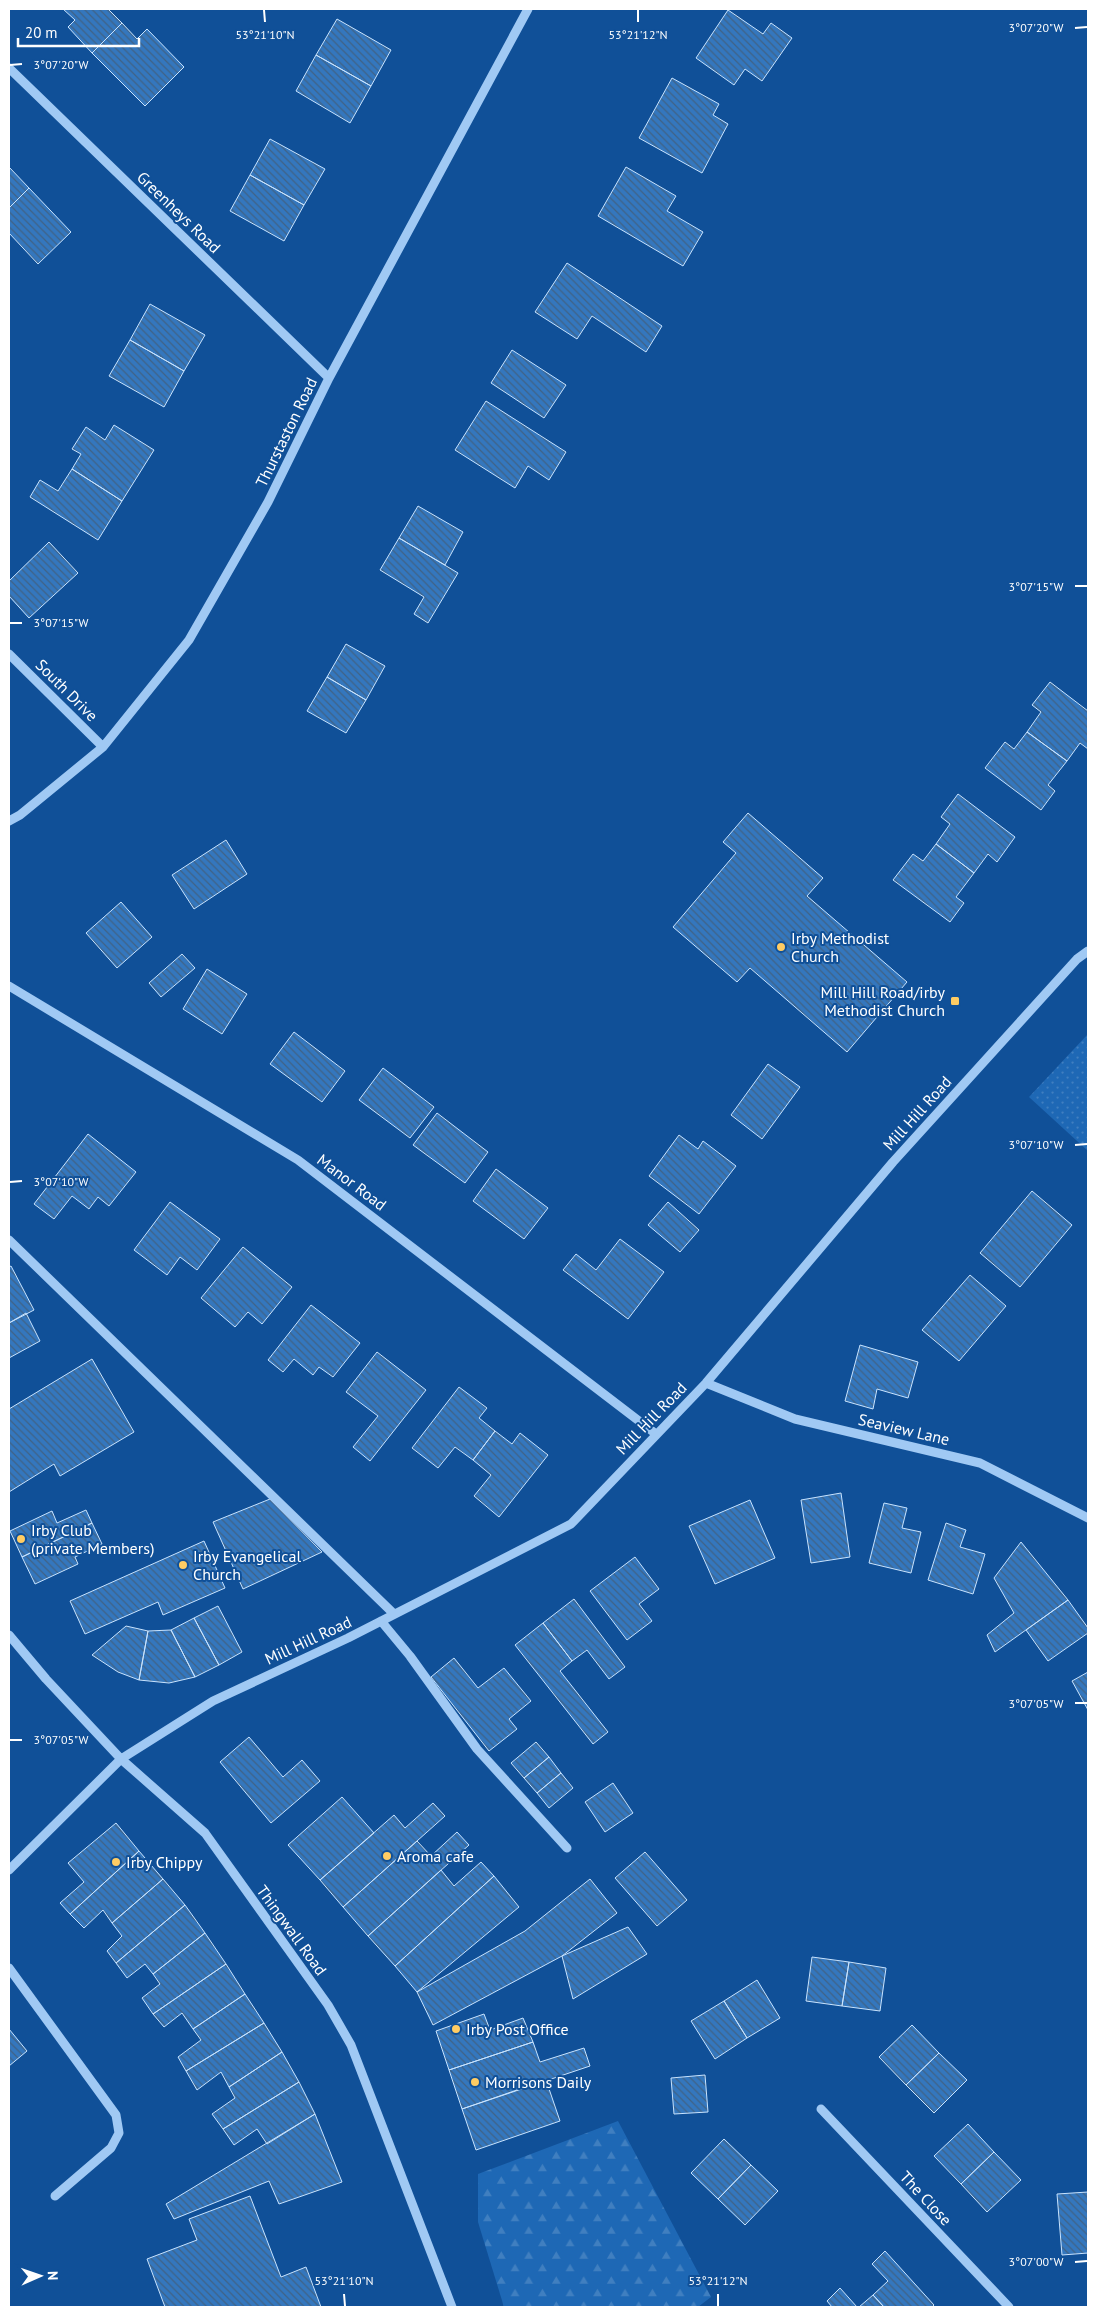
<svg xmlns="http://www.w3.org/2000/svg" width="1097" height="2316" viewBox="0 0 1097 2316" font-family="'PT Sans',sans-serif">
<defs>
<pattern id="forest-firs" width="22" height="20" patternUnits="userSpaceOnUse" patternTransform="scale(1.25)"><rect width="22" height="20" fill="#1e68b5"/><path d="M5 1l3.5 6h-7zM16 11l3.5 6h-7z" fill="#407fc0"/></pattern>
<pattern id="park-dots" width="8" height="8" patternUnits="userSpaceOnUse" patternTransform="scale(1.25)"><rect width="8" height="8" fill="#1e68b5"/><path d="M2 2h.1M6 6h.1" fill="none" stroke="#407fc0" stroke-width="1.8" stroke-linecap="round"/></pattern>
<pattern id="building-back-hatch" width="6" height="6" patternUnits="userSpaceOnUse" patternTransform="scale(1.25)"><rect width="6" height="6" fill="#3477be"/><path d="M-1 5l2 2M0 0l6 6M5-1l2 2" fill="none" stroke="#406285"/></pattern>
</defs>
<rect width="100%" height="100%" fill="#105098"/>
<path fill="url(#forest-firs)" d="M618 2121 711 2297 698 2307H504L478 2222V2174Z"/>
<path fill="url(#park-dots)" d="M1088 1034V1151L1029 1097Z"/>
<path fill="url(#building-back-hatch)" stroke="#c8e3fe" d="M63 9H108L122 23 92 53 68 27 75 20Z
M728 10 763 34 771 23 792 38 762 81 745 69 734 85 696 58Z
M337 19 391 50 371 86 316 55Z
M122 23 137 39 147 29 184 67 145 106 92 53Z
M316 55 371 86 350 123 296 91Z
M672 78 719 104 713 115 728 124 702 173 639 138Z
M270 139 325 169 304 205 250 175Z
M9 167 29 188 9 208Z
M626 167 676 196 667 211 703 232 683 266 598 216Z
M250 175 304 205 284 241 230 211Z
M29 188 71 232 38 264 9 233V208Z
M567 263 662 326 646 352 592 316 577 339 535 312Z
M150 304 205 335 184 371 130 340Z
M130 340 184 371 164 407 109 376Z
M512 350 566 385 544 418 491 383Z
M486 401 566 452 549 480 528 466 515 488 455 450Z
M114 425 154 450 122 501 72 469 81 454 72 449 86 427 105 440Z
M72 469 122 501 98 540 30 497 40 480 58 491Z
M418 506 463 532 445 565 399 538Z
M399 538 458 573 428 623 414 614 424 597 380 570Z
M49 542 78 573 29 618 9 596V581Z
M346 644 385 666 366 700 327 677Z
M327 677 366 700 346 733 307 711Z
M1050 682 1088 711V749L1080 743 1067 761 1027 732 1041 712 1032 705Z
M1027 732 1067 761 1048 785 1055 791 1041 810 985 768 1005 742 1014 749Z
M958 794 1015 837 997 862 988 854 974 873 936 844 950 824 941 817Z
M748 813 823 878 807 896 907 982 847 1052 750 968 737 982 673 927 736 853 723 842Z
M226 840 247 874 194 909 172 875Z
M936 844 974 873 956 897 964 903 950 922 893 880 913 854 923 861Z
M121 902 152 937 117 968 86 933Z
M182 954 195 968 161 997 149 983Z
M207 969 247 994 222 1034 183 1009Z
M294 1032 345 1071 322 1102 270 1064Z
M768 1064 800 1087 762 1139 731 1115Z
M383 1068 434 1107 410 1138 359 1100Z
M437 1113 488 1152 465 1183 413 1145Z
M88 1134 136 1172 109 1206 98 1197 89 1209 72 1196 54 1219 34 1204Z
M679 1135 698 1149 703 1141 736 1166 699 1214 649 1176Z
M496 1169 548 1208 524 1239 473 1201Z
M1032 1191 1072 1225 1020 1287 980 1253Z
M170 1202 220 1239 197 1270 180 1257 167 1275 134 1250Z
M668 1202 699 1230 680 1252 648 1225Z
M620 1239 664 1272 628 1319 563 1270 576 1254 596 1270Z
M243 1247 292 1287 262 1324 248 1312 235 1327 201 1298Z
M11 1266 34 1310 9 1323V1267Z
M970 1275 1006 1306 959 1361 922 1330Z
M311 1305 360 1343 333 1377 319 1367 313 1375 294 1359 283 1372 268 1360Z
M26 1313 40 1341 9 1358V1323Z
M860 1345 918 1362 908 1398 877 1389 873 1409 845 1401Z
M377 1352 426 1390 370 1461 353 1447 378 1416 346 1392Z
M92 1359 134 1432 60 1476 54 1464 9 1492V1409Z
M459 1387 487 1408 479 1418 495 1431 473 1460 455 1447 438 1468 412 1448Z
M495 1431 512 1444 520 1433 548 1455 499 1517 474 1496 491 1475 473 1460Z
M841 1493 850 1557 811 1563 801 1500Z
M270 1499 322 1552 243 1589 213 1522Z
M750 1500 775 1558 715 1584 689 1526Z
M884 1503 907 1508 902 1528 921 1532 911 1573 869 1563Z
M86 1510 92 1523 22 1557 10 1531 52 1511 57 1523Z
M92 1523 102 1544 75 1557 78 1564 35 1584 22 1557Z
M946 1523 966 1530 960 1547 985 1554 973 1594 928 1580Z
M204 1541 225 1588 163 1615 158 1602 85 1634 70 1601Z
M1021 1542 1068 1600 995 1652 987 1635 1014 1613 994 1578Z
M635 1557 659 1589 639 1604 652 1621 627 1640 590 1591Z
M574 1599 625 1667 609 1679 587 1650 572 1661 543 1623Z
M1068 1600 1088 1628V1633L1048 1661 1026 1630Z
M218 1606 242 1652 219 1665 194 1618Z
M194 1618 219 1665 195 1677 171 1630Z
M543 1623 572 1661 560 1671 608 1732 593 1744 515 1645Z
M126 1626 148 1631 139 1680 118 1672 92 1655Z
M171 1630 195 1677 169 1683 139 1680 148 1631Z
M454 1658 478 1688 504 1668 531 1701 509 1719 517 1729 489 1751 431 1677Z
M1088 1672V1710L1072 1681Z
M249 1737 283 1777 302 1760 320 1781 271 1823 220 1762Z
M536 1742 549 1757 524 1778 511 1763Z
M549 1757 561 1773 537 1793 524 1778Z
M561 1773 573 1788 549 1808 537 1793Z
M613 1783 633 1813 605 1832 585 1802Z
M342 1797 374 1833 320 1880 288 1845Z
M433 1803 445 1816 343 1907 320 1880 394 1815 405 1828Z
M116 1823 139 1851 70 1914 60 1903 84 1882 68 1863Z
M457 1832 469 1845 368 1936 343 1907 417 1841 431 1856Z
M139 1851 163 1879 112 1923 103 1910 84 1928 70 1914Z
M645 1852 687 1900 657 1926 615 1878Z
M481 1862 494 1876 395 1966 368 1936 441 1870 454 1886Z
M494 1876 519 1907 417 1992 395 1966Z
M163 1879 185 1905 116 1963 107 1951 122 1936 112 1923Z
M590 1879 617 1913 562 1956 433 2025 417 1992 525 1931Z
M185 1905 205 1933 153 1974 145 1964 127 1978 116 1963Z
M628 1927 647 1954 573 1999 562 1956Z
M205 1933 226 1964 153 2014 142 1998 160 1984 153 1974Z
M812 1957 849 1962 842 2006 806 2001Z
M849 1962 886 1968 880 2011 842 2006Z
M226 1964 245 1994 193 2029 182 2013 164 2027 153 2014Z
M757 1980 780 2018 747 2038 724 2001Z
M245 1994 264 2023 186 2071 178 2057 201 2040 193 2029Z
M724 2001 747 2038 715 2059 691 2021Z
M484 2014 490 2030 523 2018 533 2042 449 2070 436 2031Z
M264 2023 282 2052 229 2087 221 2072 197 2090 186 2071Z
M912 2025 939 2053 906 2085 879 2057Z
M9 2029 27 2051 9 2066Z
M533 2042 540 2062 584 2048 590 2066 462 2109 449 2070Z
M282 2052 299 2082 223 2129 212 2114 235 2098 229 2087Z
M939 2053 967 2080 934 2113 906 2085Z
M705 2075 708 2112 674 2114 671 2078Z
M546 2080 560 2121 476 2150 462 2109Z
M299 2082 315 2114 267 2144 257 2129 234 2145 223 2129Z
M315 2114 342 2182 279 2204 269 2181 174 2219 166 2204Z
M968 2124 994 2152 961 2184 934 2156Z
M724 2139 751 2165 718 2199 691 2173Z
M994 2152 1021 2180 987 2212 961 2184Z
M751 2165 778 2191 745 2225 718 2199Z
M1088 2192V2253L1062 2255 1057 2194Z
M250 2196 281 2277 306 2267 321 2307H165L147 2259 197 2240 189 2219Z
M885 2251 934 2305 932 2307H884L873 2295 888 2281 872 2264Z
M840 2288 857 2307H832L827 2301Z
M873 2295 884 2307H859Z"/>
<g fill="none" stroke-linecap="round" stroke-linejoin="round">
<path stroke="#a0c9f4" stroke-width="9" d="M9 68 329 378
M9 654 103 747
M9 821 20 815 103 747 189 640 268 502 329 378 528 9
M9 986 298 1160 656 1434
M9 1240 394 1614
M706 1383 795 1419 980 1463 1088 1518
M381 1621 410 1656 477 1749 567 1848
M9 1635 46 1679 121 1759 205 1833 328 2005 351 2045 452 2307
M9 1870 121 1759 213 1701 348 1638 571 1524 706 1383 893 1162 1077 959 1088 951
M9 1968 116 2115 119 2133 111 2148 55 2196
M821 2109 1009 2307"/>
</g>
<path fill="none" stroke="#fff" stroke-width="2" d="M264 10 265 22M638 10V22M1075 28 1087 27M10 65 22 64M1075 586H1087M10 623H22M1075 1145 1087 1144M10 1182 22 1181M1075 1703H1087M10 1740H22M1075 2262 1087 2261M344 2294 345 2306M718 2294V2306"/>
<g fill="#ffcc63" stroke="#105098" stroke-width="2">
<circle cx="781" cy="947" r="5"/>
<rect x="950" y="996" width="10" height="10" rx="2.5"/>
<circle cx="21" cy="1539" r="5"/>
<circle cx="183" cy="1565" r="5"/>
<circle cx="387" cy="1856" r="5"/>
<circle cx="116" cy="1862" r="5"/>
<circle cx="456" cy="2029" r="5"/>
<circle cx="475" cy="2082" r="5"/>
</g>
<g text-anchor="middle" stroke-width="4" stroke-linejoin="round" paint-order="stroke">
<g font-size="16" fill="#fff" stroke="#105098">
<text transform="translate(179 212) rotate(44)" y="6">Greenheys Road</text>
<text transform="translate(286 432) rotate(-64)" y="6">Thurstaston Road</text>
<text transform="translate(67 690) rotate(45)" y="6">South Drive</text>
<text transform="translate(917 1113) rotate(-48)" y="6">Mill Hill Road</text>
<text transform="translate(352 1182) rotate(37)" y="6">Manor Road</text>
<text transform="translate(651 1418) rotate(-46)" y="6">Mill Hill Road</text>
<text transform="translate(904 1429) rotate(13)" y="6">Seaview Lane</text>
<text transform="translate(308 1640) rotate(-25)" y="6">Mill Hill Road</text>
<text transform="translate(292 1930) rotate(54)" y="6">Thingwall Road</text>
<text transform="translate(926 2198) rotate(47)" y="6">The Close</text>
</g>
<g font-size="16" fill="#fff" stroke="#105098" text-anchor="start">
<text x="791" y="944">Irby Methodist<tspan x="791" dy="18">Church</tspan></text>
<text x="945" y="998" text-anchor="end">Mill Hill Road/irby<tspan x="945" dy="18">Methodist Church</tspan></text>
<text x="31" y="1536">Irby Club<tspan x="31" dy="18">(private Members)</tspan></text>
<text x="193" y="1562">Irby Evangelical<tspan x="193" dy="18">Church</tspan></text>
<text x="397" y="1862">Aroma cafe</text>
<text x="126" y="1868">Irby Chippy</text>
<text x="466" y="2035">Irby Post Office</text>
<text x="485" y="2088">Morrisons Daily</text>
</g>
</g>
<g font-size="12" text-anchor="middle" fill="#fff" stroke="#105098" stroke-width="4" stroke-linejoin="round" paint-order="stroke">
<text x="1036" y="32">3°07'20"W</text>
<text x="265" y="39">53°21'10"N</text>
<text x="638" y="39">53°21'12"N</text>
<text x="61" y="69">3°07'20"W</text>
<text x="1036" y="591">3°07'15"W</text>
<text x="61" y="627">3°07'15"W</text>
<text x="1036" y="1149">3°07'10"W</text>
<text x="61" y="1186">3°07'10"W</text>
<text x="1036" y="1708">3°07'05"W</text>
<text x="61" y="1744">3°07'05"W</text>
<text x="1036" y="2266">3°07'00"W</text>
<text x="344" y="2285">53°21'10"N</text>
<text x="718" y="2285">53°21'12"N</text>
</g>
<rect width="1097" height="2316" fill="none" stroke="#ffffff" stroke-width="20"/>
<g transform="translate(40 2276) rotate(88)" stroke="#105098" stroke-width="4" paint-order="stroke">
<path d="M0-4L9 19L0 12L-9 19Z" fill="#ffffff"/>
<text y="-8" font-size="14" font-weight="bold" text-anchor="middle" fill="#ffffff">N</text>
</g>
<path d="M18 38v8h121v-8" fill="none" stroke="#ffffff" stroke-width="2.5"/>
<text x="25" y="38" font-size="15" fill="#ffffff" stroke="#105098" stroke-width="4" paint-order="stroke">20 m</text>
</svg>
